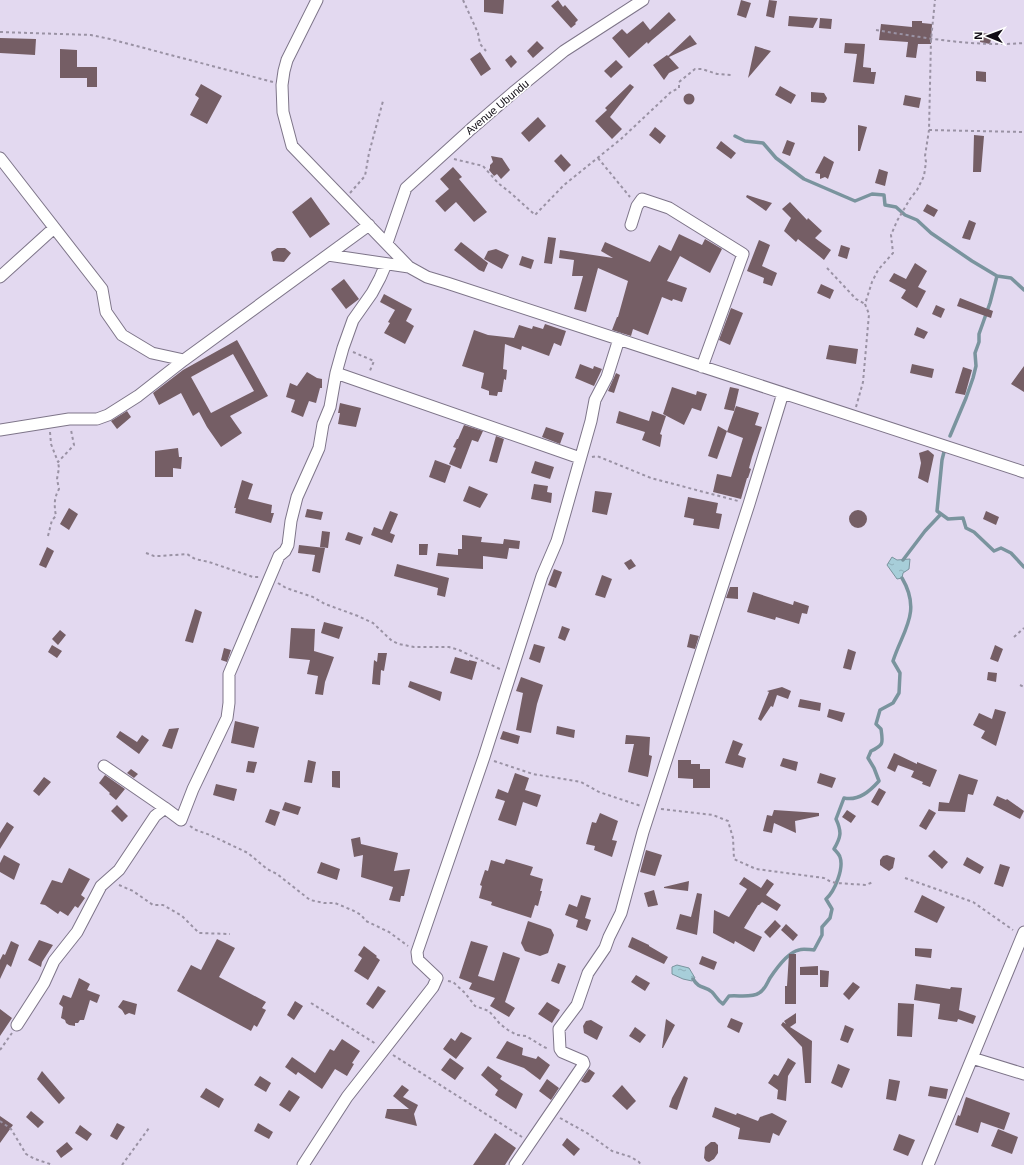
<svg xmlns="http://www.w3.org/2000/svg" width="1024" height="1165" viewBox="0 0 1024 1165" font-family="Helvetica,sans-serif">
<defs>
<pattern id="water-ripples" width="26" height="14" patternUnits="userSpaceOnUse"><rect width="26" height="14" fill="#a7ced9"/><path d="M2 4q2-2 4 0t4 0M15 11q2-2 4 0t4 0" fill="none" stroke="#8fb0b9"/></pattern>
</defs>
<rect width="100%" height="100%" fill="#e3d9f0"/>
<path fill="url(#water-ripples)" stroke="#7a949e" d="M892 557 897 560 910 559 909 569 903 573 902 578 897 579 887 565Z
M677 965 689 968 695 978 692 981 683 979 672 974V967Z"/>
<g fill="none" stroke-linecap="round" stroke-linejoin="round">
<path stroke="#7a949e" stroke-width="3.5" d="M735 136 745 141 763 143 776 158 804 179 855 201 872 194 884 195 885 205 896 207 905 215 917 220 931 233 972 261 997 276 1011 278 1024 290
M950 436 966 398 973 378 976 366 975 353 979 342V334L990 303 997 276
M944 452 942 460 937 511 948 519 963 518 966 528 974 532 994 551 1001 548 1011 553 1024 567
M903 560 925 531 941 514
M693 979C700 990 704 985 712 992 716 996 717 1000 723 1004L729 996C738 995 752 998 759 993 765 990 767 983 770 978 776 969 788 952 799 950 803 948 810 950 814 950L822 935V927L830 918 832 909 826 899C835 891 844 868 840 857 839 854 836 851 834 849 841 837 842 832 836 819L844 798C859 801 870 791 879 781L874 768 868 758 871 751C884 745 883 743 881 729L876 724 880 710 893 703 899 693 900 673 893 661C903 630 922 612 902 578"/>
</g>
<path fill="#755e65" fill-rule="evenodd" d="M484 0H504L503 14 484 12Z
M558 0 563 7 565 5 578 20 575 23 576 24 571 28 551 6Z
M741 0 751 3 746 18 737 15Z
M769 0 777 1 774 18 766 16Z
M669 12 676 20 652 40 648 44 647 42 629 58 612 38 622 29 627 34 643 21 650 30Z
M789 16 818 18 813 28 788 26Z
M820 18 832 19 831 29 819 28Z
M912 21H922V23L932 24 931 44H918L916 58 906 57 908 42 879 40 881 24 912 27Z
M981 33 992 34 990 44 980 42Z
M690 35 697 44 669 57 679 68 669 73 664 80 653 65 667 55 668 56Z
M0 38 36 39 35 55 0 53Z
M537 41 544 48 533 58 527 51Z
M845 43 865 44 863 67 871 68V72H876L874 84 853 82 857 54 844 53Z
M755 46 771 51 748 78Z
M60 49 77 50V67H97V87H87V78H60Z
M480 52 491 69 481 76 470 59Z
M511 55 517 62 511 68 505 60Z
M616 60 623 67 611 78 604 71Z
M976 71 986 72V82L976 81Z
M201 84 222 96 207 124 190 115 199 98 195 95Z
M630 84 634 87 610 117 622 129 612 139 595 121 607 110 605 108Z
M780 86 796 95 791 104 775 95Z
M811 92 824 93 827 98 826 101 824 103 811 102Z
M683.5 99a5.5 5.5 0 1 1 11 0a5.5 5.5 0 1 1-11 0Z
M905 95 921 98 919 108 903 105Z
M538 117 546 126 529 142 521 133Z
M858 125 867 127 860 151H858Z
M655 127 666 136 660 144 649 135Z
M974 135 984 136 981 172H973Z
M787 140 795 143 790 156 782 153Z
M721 141 736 153 731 159 716 148Z
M561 154 571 165 564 172 554 161Z
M491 156 502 158 510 170 501 179 497 174 494 176 489 170 490 168V165L493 162Z
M824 156 834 162 828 179 825 177 820 179V174L815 173Z
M453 167 462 177 459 179 487 212 474 222 456 202 445 212 435 201 449 189 440 179Z
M879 169 888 172 885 186 875 183Z
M747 195 772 203 766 211 746 197Z
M311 197 330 224 310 238 292 212Z
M790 202 807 220 808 218 822 231 815 238 831 250 824 260 798 239 796 242 784 231 791 218 782 209Z
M927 204 938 210 934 217 923 211Z
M969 220 976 223 970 240 962 238Z
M679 234 702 245 705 239 722 249 710 273 680 256 667 281 687 288 682 302 673 299 672 301 662 297 648 335 633 329 631 336 612 330 617 317H618L628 281 598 268 586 312 574 309 583 276H572L574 260 559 258 560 250 613 258 601 251 605 242 650 262 659 245 671 251Z
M548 237 556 238 552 264 544 263Z
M759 240 770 245 762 266 777 273 772 286 763 283 764 278 747 271Z
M461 242 488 263 484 272 479 270 454 250Z
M841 245 850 248 847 259 838 256Z
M277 248H285L291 253 284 262 273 261 271 252Z
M496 249 509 255 502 269 484 259 488 251Z
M522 256 534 260 531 269 519 265Z
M915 263 927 271 918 287 926 291 917 308 901 298 906 290 889 281 894 273 906 279Z
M344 279 359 299 346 309 331 289Z
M821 284 834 290 830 299 817 293Z
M384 294 412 309 406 321 414 326 405 344 384 333 390 323 388 322 395 310 380 302Z
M960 298 993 311 991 318 957 306Z
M936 305 945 309 941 318 932 314Z
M731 308 743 313 730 345 719 340Z
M545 324 566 331 561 346 554 343 549 356 522 346 521 350 505 344 503 369 507 370 506 380 504 379 502 392H498L497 396 489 395V391L481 388 484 373 462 366 474 330 488 335 514 338 519 325 532 329 533 326 543 329Z
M917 327 928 332 924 339 914 335Z
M237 340 268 396 230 416 242 433 221 447 207 427 199 412 193 416 181 393 159 405 153 393 183 370ZM233 354 254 391 211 413 191 377Z
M829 345 858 349 856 364 826 359Z
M580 364 593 369 594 366 602 369 594 386 575 378Z
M912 364 934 369 932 378 910 373Z
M1024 366V392L1011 384Z
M963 367 972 370 965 395 955 393Z
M307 372 317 378 322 379V388H320L316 403 309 401 303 417 291 412 295 400 286 397 290 383 297 386Z
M616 373 620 375 614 393 608 391Z
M672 387 696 395 697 391 707 394 701 411 692 408 684 425 663 414Z
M730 387 739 389 734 411 724 409Z
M340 403 361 408 356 427 338 424 340 413H338Z
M736 406 759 413 755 425 762 427 752 457 749 468 751 469 748 478H747L741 499 713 492 717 474 731 477 743 438 727 432Z
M127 411 131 417 117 429 111 421Z
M619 411 649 421 652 411 666 416 660 434 662 435 660 447 642 440 645 432 616 423Z
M464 425 483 431 478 442 472 440 461 469 449 464 456 448 453 447 457 439H458Z
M718 426 727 431 717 459 708 456Z
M546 427 564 433 560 444 542 437Z
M496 436 504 439 497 463 489 461Z
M178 448 179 457H182L181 469 173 468V477H155V451Z
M928 450 934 455 928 483 918 478 921 463 919 453Z
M435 460 451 466 445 483 429 477Z
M535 461 554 467 550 479 531 473Z
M242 480 253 484 248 499 272 505 271 513H274L271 523 235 513 236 508H234Z
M534 484 548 486 547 492 552 493 551 503 531 499Z
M469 486 488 494 480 508 463 501Z
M595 491 612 493 607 515 592 512Z
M688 497 718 503 716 513 722 514 719 529 693 525 694 519 684 517Z
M69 508 78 514 69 530 60 524Z
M307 509 323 512 321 520 305 517Z
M849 519a9 9 0 1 1 18 0a9 9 0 1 1-18 0Z
M390 511 398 514 390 533 395 535 392 543 371 535 374 527 382 530Z
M986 511 999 517 996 525 983 519Z
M322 531 330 532 328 548 320 547Z
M348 532 363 537 360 545 345 540Z
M462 535 482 537 481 542 503 544 504 539 520 541 519 549 509 548 507 559 483 556V569L436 566 438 553 458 555V549H462Z
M419 544H428L427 555H419Z
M299 545 325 548 320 573 312 571 315 555 298 553Z
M47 547 54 551 46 568 39 565Z
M631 559 636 566 629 570 624 563Z
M397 564 449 578 445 597 437 595 438 588 394 576Z
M554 569 562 572 556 588 548 585Z
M602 575 612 579 605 598 595 595Z
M730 587H738V599L726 598Z
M753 592 793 605 794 601 809 606 807 614 802 613 799 624 776 617 775 620 747 612Z
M195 609 202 612 193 643 185 641Z
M324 622 343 627 339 639 321 633Z
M562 626 570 629 565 641 558 638Z
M291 628 315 629 314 651 334 657 325 682 323 695 315 694 318 676 307 674 310 660 289 658Z
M60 630 66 635 58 645 52 639Z
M690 634 699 636 695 649 687 647Z
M534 644 545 647 540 663 529 659Z
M52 645 62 651 57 658 48 652Z
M995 645 1003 649 998 662 990 659Z
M224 648 231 650 227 662 221 660Z
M848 649 856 652 851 670 843 668Z
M378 653H387L384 671 381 670 380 685 372 684 374 660 377 662Z
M455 657 469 661V660L477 662 472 680 450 673Z
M988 672 997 673 996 682 987 680Z
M521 677 543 685 537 704 531 733 516 730 523 693 516 691Z
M410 681 442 692 440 701 408 687Z
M782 687 791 691 788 699 777 695 773 707 771 706 761 721 758 719 769 692 767 691Z
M800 699 821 703 820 711 798 707Z
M829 709 845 713 842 722 827 717Z
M995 709 1006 712 996 746 981 738 985 731 973 725 979 713 992 719Z
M235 721 259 727 254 748 231 743Z
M557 726 575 730 574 738 556 734Z
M179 728 172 749 162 746 169 729Z
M120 731 137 742 142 735 149 740 139 754 116 737Z
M503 731 520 736 518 744 500 739Z
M626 735 650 737 649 755 652 756 648 777 628 772 634 744H625Z
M733 740 743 744 738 755 746 758 743 768 725 763Z
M894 753 917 764V762L937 770 930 787 922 784 923 782 911 777 914 771 898 765 895 772 887 768Z
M783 758 798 762 796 771 780 766Z
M308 760 316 762 312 783 304 782Z
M678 760H691V764H700V769H710V788H693V779L678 778Z
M248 761 257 762 254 773 246 772Z
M131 769 138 774 134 778 127 773Z
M332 771H340V788L332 787Z
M515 773 529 778 525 790 541 795 537 807 523 802 516 826 498 820 505 801 495 798 498 789 508 793Z
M820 773 836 778 832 788 817 783Z
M959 774 978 780 973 795 968 794 965 812 938 811 939 802 949 803Z
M105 775 125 789 116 800 109 794 110 793 99 783Z
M44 777 51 782 39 796 33 791Z
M216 784 237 789 234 801 213 795Z
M879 788 886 792 878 806 871 802Z
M997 796 1006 800 1007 799 1024 811 1020 819 993 805Z
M285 802 301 807 298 815 282 810Z
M117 805 128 816 122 822 111 811Z
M270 809 280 812 275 826 265 822Z
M929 809 936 813 926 830 919 826Z
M774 810 819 813V816L795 821 796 833 774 823 772 833 763 831 767 815 772 816Z
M847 810 856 816 851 823 842 817Z
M600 813 618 821 612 840 617 841 612 857 594 850 595 846 586 844 592 822 596 823Z
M7 822 14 827 0 849V833Z
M360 837 361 844 398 853 394 871 410 869 404 896H401L400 902 389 900 393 887 361 877 363 855 354 857 351 839Z
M646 850 662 855 655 876 640 872Z
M934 850 948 862 942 869 928 856Z
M4 855 20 864 14 880 0 872V863Z
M887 855 895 858 893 868 889 871 884 868 880 865V860L883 856Z
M967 857 984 867 980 874 963 865Z
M506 859 533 867 530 875 543 879 540 891H542L538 906 535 905 531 918 491 905 492 902 479 898 482 886 480 885 485 870 488 871 491 860 504 864Z
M321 862 340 869 337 880 317 873Z
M1000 864 1010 867 1003 887 994 884Z
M69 868 90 879 81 895 85 898 78 908 75 906 68 916 60 911 58 914 45 905 40 904 52 880 62 883Z
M744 877 761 888 767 879 774 884 766 895 781 905 777 911 762 902 759 905H758L744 928 762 937 754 952 735 941 734 944 713 933 714 910 729 917 747 889 739 884Z
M689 881 688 891 664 888V887Z
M654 890 658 905 648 907 644 893Z
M697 893 702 894 697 935 676 929 680 914 691 917Z
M581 895 591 898 585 918 591 920 587 931 576 927 578 920 565 915 569 904 577 907Z
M922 895 945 907 937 923 914 912Z
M775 920 781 926 770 938 764 932Z
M528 921 551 929 554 935 548 953 540 956 525 951 521 943Z
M786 924 798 935 793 941 781 930Z
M632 937 649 945V946L668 957 664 964 628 947Z
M217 939 235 948 219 977 266 1002 262 1008 266 1010 257 1027 254 1025 251 1031 177 991 191 965 201 970Z
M39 940 53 945 42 962 41 967 28 960Z
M11 941 19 945 11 967 7 964 0 979V960L3 954 5 955Z
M471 941 488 946 478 976 494 981 503 952 520 958 505 1002 515 1008 509 1017 490 1006 495 998 469 989 472 983 459 978Z
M364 946 377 956 376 957 380 960 368 980 354 971 362 958 358 955Z
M915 948 932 949 931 958 915 956Z
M789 954H796V1004H785V986H787Z
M702 956 717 962 714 970 699 964Z
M558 963 566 966 559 984 551 981Z
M818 966V975H800V967Z
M820 970 829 971 828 987H820Z
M636 975 650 983 645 991 631 982Z
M79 978 90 984 87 990 100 995 97 1003 90 1000 84 1020H80L78 1023H75V1026L69 1025 66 1023 65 1020 61 1018 63 1007 59 1004 63 995 71 998Z
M853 982 860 987 849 1000 843 994Z
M916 984 950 989 951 987 962 988 959 1010 976 1016 973 1024 958 1019 957 1022 938 1019 940 1004 914 1000Z
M378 986 386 991 373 1009 366 1004Z
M123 1000 137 1004 135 1015 129 1013 125 1015 122 1010 118 1007Z
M295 1001 303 1006 294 1020 287 1015Z
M547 1002 560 1010 552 1023 538 1014Z
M898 1003 914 1004 912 1037 897 1036Z
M0 1009 12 1018 0 1036Z
M796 1013V1023L790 1027 812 1041 811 1083H805L802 1047 781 1025 783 1022 786 1024 784 1021Z
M731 1018 743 1023 739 1033 727 1027Z
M666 1019 675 1025 663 1048H662Z
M591 1020 603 1027 597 1040 584 1033 583 1026 586 1021Z
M845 1025 854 1029 848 1043 840 1040Z
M635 1027 646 1035 640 1043 629 1036Z
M461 1032 472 1038 456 1059 443 1049 451 1038 455 1041Z
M342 1039 360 1051 352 1063 354 1064 347 1076 335 1069 322 1089 298 1072 296 1075 285 1067 292 1057 315 1073 330 1049 334 1051Z
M507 1041 523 1048 522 1055 536 1059 538 1056 550 1065 540 1080 524 1068 496 1058Z
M450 1058 464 1068 455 1080 441 1070Z
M788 1058 796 1063 788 1076 786 1101 777 1099 778 1090 768 1083 774 1074 778 1076Z
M838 1064 850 1069 842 1088 831 1083Z
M488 1066 502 1076 500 1079 523 1094 516 1109 495 1095 498 1090 481 1075Z
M589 1069 595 1073 589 1082 585 1083 581 1081Z
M42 1071 65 1098 59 1104 37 1079Z
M260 1076 271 1083 266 1092 254 1085Z
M684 1076 688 1078 677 1110 669 1107 672 1098Z
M547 1079 559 1088 551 1100 539 1091Z
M889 1079 900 1081 896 1101 886 1099Z
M402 1085 409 1090 403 1097 418 1105 414 1114 417 1126 385 1118 387 1109H409L393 1096Z
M622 1085 636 1101 627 1110 612 1096Z
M930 1086 948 1089 946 1099 928 1096Z
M206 1088 224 1099 219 1108 200 1097Z
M289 1090 300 1097 290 1112 279 1105Z
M966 1097 1010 1113 1004 1130 981 1122 978 1133 955 1125 958 1115 960 1116Z
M715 1107 736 1115 737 1113 758 1121 760 1117 772 1113 787 1121 779 1136 773 1133 770 1143 738 1139 740 1128 712 1117Z
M31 1111 44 1122 38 1128 26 1117Z
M0 1116 13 1125 0 1143Z
M117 1123 125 1127 117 1140 110 1136Z
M258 1123 273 1132 269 1139 254 1131Z
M80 1125 92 1134 87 1141 75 1133Z
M998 1129 1018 1137 1012 1154 991 1146Z
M495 1133 516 1148 505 1165H473Z
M899 1134 915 1140 908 1156 893 1150Z
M567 1138 580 1149 574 1156 562 1145Z
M67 1142 73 1149 61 1158 56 1151Z
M711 1142H715L718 1145V1153L714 1159 709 1162 706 1161 704 1158 705 1147Z"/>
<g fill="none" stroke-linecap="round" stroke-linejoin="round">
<defs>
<path id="minor" d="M317 0 287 60 284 71 282 85 283 112 292 146 409 267 427 277 447 283 1024 472
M0 158 102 289 106 312 122 335 152 353 184 360
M631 225 637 206 642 199 669 208 743 254 702 367
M387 243 406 188 471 129 515 91 564 51 643 0
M328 255 409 267
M0 277 54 228
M336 373 580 458
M0 430 69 419H97L108 415 138 396 184 360 369 225
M104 766 165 808
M17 1025 44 983 54 961 77 932 101 886 119 870 155 816 165 808 181 820 193 789 227 718 229 703V674L279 556 285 551 288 545 291 521 297 497 319 448 323 424 330 407 336 373 343 348 353 320 372 293 380 278 386 264
M972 1058 1024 1074
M303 1165 347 1097 433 987 437 978 418 960 417 952 484 757 542 576 557 541 591 421 595 400 607 377 619 339
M515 1165 584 1064 583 1061 562 1052 560 1049 559 1029 577 1005 588 973 605 948 609 937 621 913 643 832 749 504 783 393
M928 1165 1024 932"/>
</defs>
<use href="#minor" stroke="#7e7589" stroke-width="13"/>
<path stroke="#9a92a4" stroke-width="2" stroke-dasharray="3 3" stroke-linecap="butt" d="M463 0 478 33 480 44 486 51
M876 30C925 38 975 47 1024 43
M0 32 91 35 110 39 273 82
M929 130 1024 132
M598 158 630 197
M454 159 483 166 498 183 512 194 535 215 564 185 621 139 671 92 679 88V82L695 69H702L717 74 731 75
M350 193 365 176 369 153 383 101
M827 268 856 299 865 304
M353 352 374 361 369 373
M856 407 863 382 869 314 865 304 872 282 878 270 893 253 891 235 897 221 910 199 917 190 924 176 926 162 925 156 929 130 931 40 935 0
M50 432 51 444 58 462 74 445 71 430
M592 457 597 456 651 478 738 501
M48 536 52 520 56 516C54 505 54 498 59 489L57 479 59 468 58 462
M146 553 154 556H161L187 554 195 559 209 562 253 577H259
M278 583 286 588 313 597 325 604 358 616 373 623 392 641 399 644 414 647H449L459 650 502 670
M1014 637 1024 628
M1020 685 1024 687
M494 761 533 774 581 782 599 792 641 806
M661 809 713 815 728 821 733 838 734 859 756 869 824 878 831 882 837 883 866 885 873 882
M190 826 196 830 210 835 248 853 267 869 277 874 310 900 324 903H335L354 911 361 915 366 921 389 932 408 946
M905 878 973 902 1013 930
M119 885 133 891 153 905H163L182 916 199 933 230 934
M448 981 453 982 465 993 475 1006 489 1011 500 1024 508 1030 517 1035 526 1036 544 1047 549 1049
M311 1003 376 1044
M0 1050 12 1033
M393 1055 522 1137
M560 1118 587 1133 612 1151 631 1157 639 1162 641 1165
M0 1121 11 1129 26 1154 35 1159 53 1165
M122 1165 149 1128"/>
<use href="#minor" stroke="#fff" stroke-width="11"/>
</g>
<g text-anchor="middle" stroke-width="3.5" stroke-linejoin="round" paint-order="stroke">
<g font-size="11" fill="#100c14" stroke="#fff">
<text transform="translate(497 107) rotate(-40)" y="4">Avenue Ubundu</text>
</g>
</g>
<g transform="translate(988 36) rotate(271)" stroke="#ffffff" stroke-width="3" paint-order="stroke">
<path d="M0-3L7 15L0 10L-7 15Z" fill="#100c14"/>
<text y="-6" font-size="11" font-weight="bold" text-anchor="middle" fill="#100c14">N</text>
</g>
</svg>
